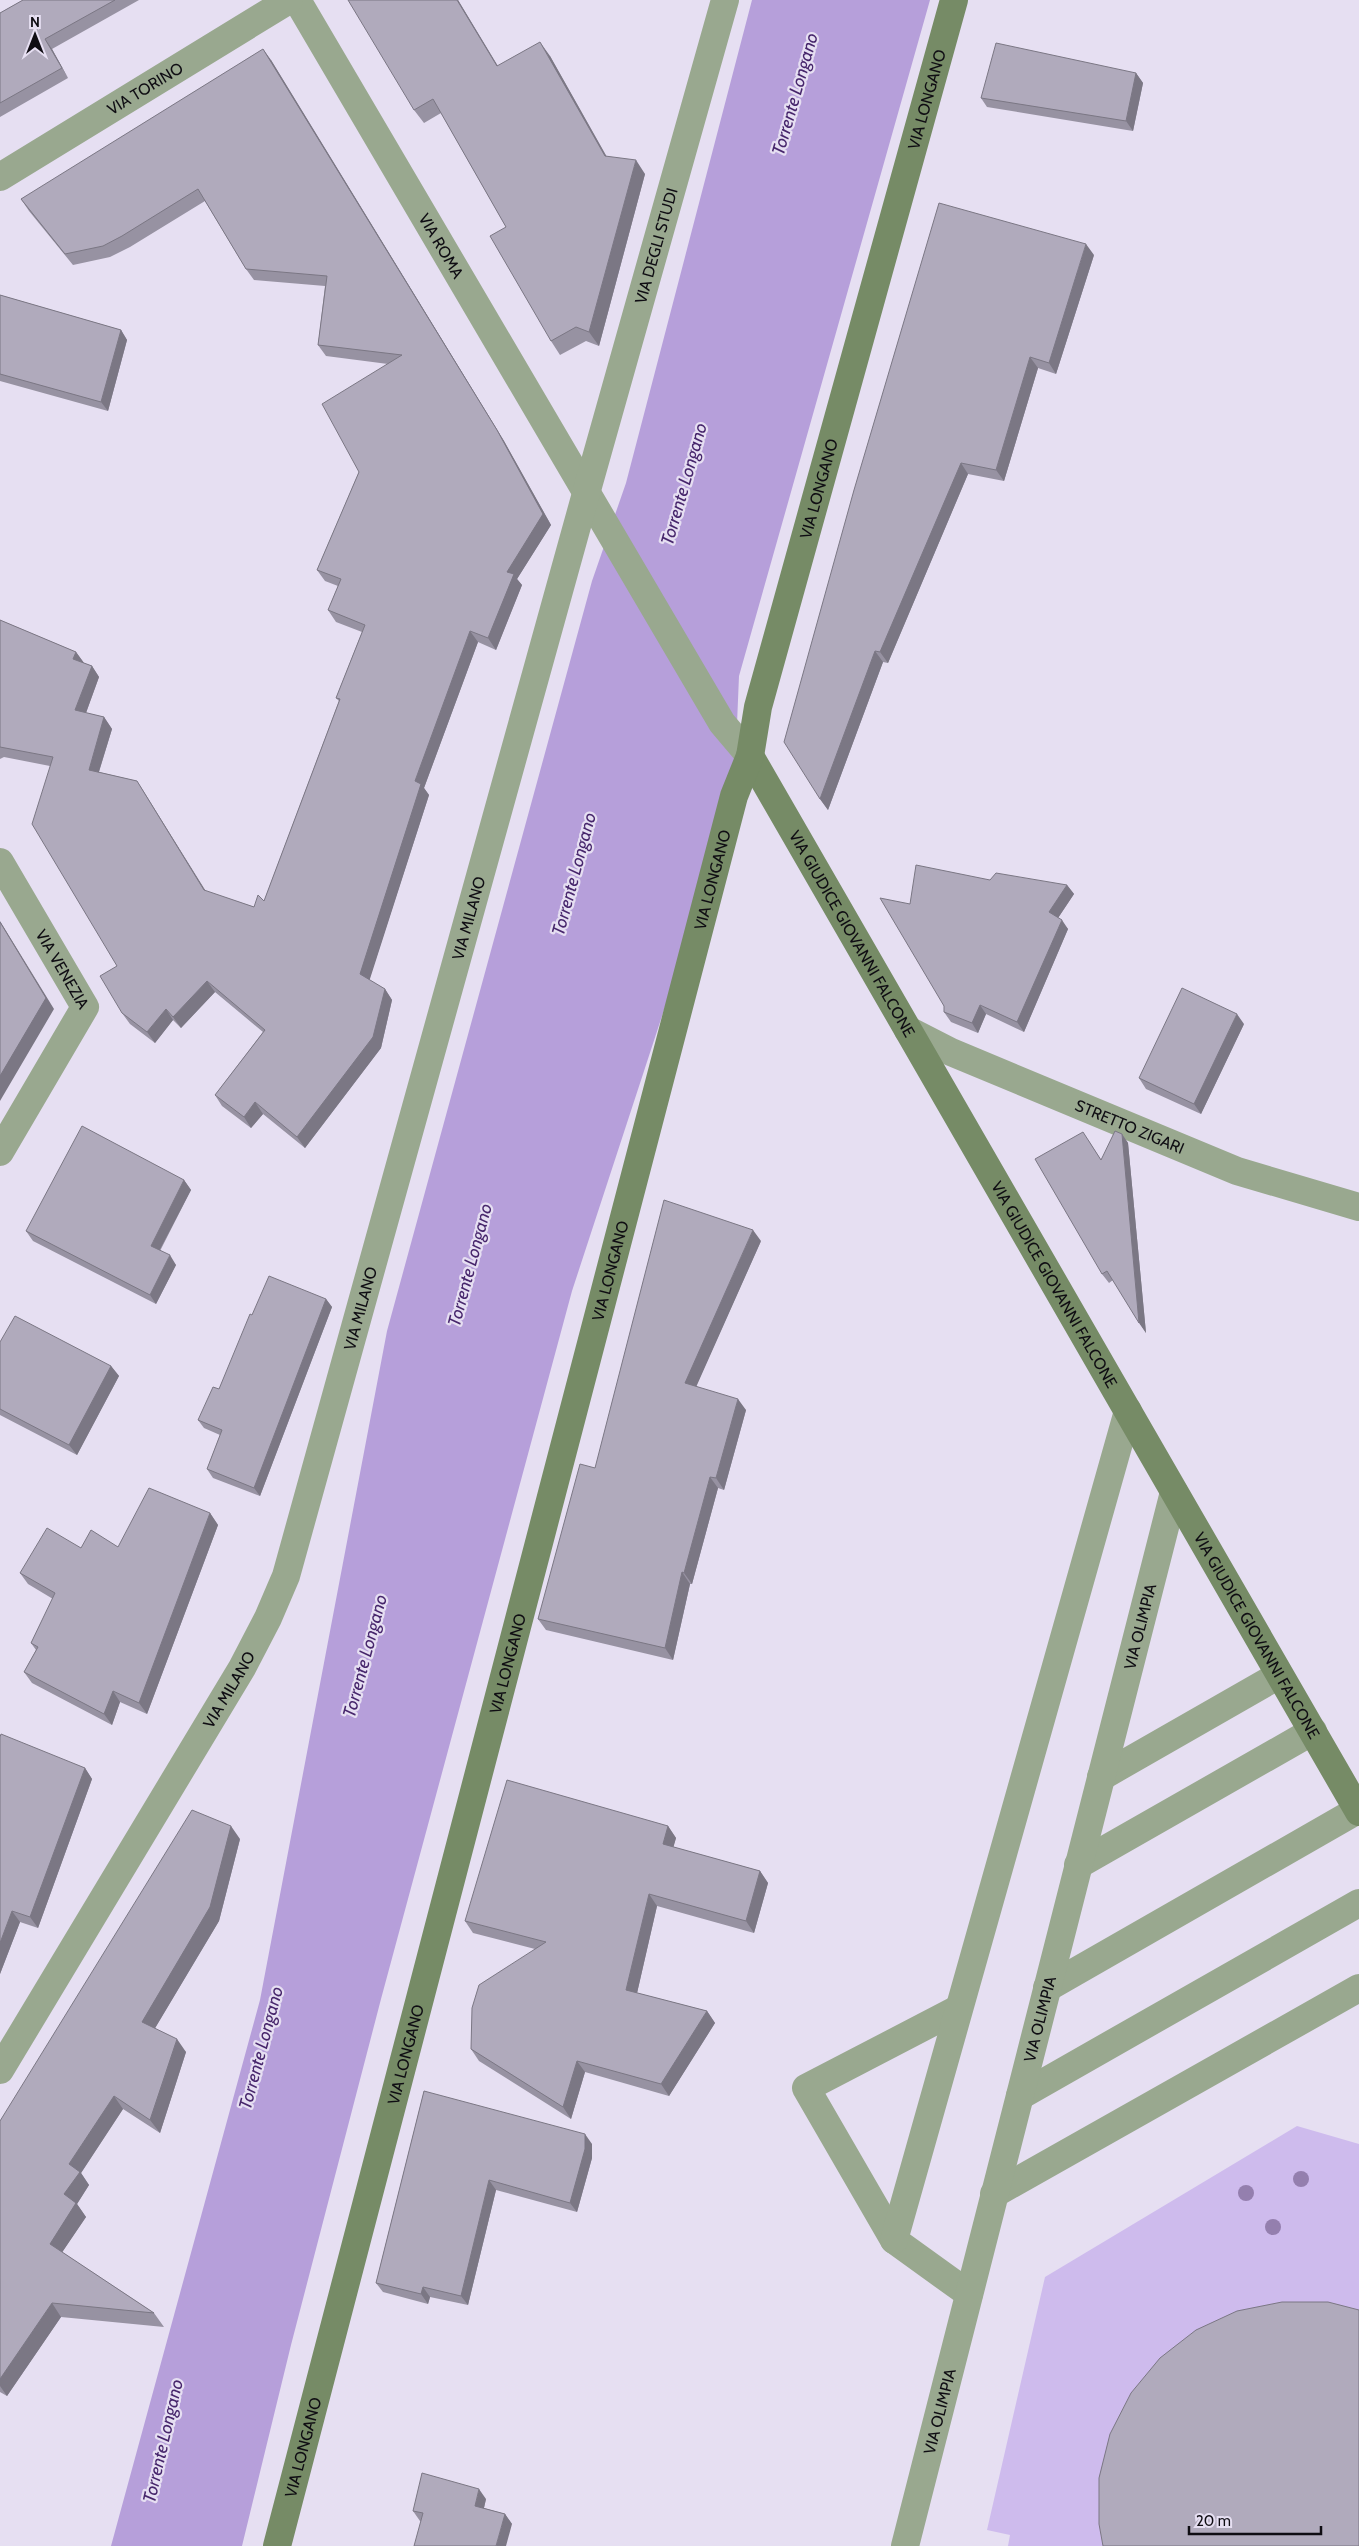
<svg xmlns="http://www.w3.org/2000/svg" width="1359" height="2546" viewBox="0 0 1359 2546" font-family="Cabin,sans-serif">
<rect width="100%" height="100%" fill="#e6dff2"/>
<path fill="#cebbed" d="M1297 2126 1359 2144V2546H1008L1010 2535 987 2530 1045 2277Z"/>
<path fill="#b69fda" d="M752 0H930L739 676 734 796 572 1291 381 1999 291 2345 242 2546H111L260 2000 387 1331 592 581 626 483Z"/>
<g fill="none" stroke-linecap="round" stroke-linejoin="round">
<g stroke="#99a88f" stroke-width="28">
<path id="s1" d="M297 0 722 723 750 756"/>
<path id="s2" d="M0 177 289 0"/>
<path id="s3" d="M0 862 85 1007 0 1152"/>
<path id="s4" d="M908 1030 951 1052 1237 1171 1359 1207"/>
<path d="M1101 1777 1279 1675"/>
<path d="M1078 1865 1313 1731"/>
<path d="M1047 1988 1358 1810"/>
<path d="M958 2009 806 2088 894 2240 969 2294"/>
<path id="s5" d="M0 2070 242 1668 268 1618 286 1576 587 490 725 0"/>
<path d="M1020 2096 1359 1903"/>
<path d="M994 2194 1359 1988"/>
<path d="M894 2240 1128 1411"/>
<path id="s6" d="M905 2546 1174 1492"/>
</g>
<g stroke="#768b66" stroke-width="28">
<path id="s7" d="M750 756 1359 1812"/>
<path id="s8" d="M277 2546 734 796 750 756 758 707 954 0"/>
</g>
</g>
<g fill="#947fae">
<circle cx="1301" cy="2179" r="8"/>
<circle cx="1246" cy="2193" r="8"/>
<circle cx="1273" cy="2227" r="8"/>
</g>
<path fill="#9792a2" d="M23 0H139L52 49 68 78 0 117V13Z
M458 0 498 66 550 56 607 157 645 174 599 346 586 341 560 355 551 341 506 227 441 113 424 123 414 110Z
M271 60 504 441 551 525 517 579 522 585 496 650 478 642 424 788 429 795 369 980 385 989 392 1000 381 1048 305 1148 263 1114 251 1128 222 1106 215 1095 263 1032 215 992 181 1028 173 1020 155 1043 130 1024 122 1013 117 966 50 766 4 757 0 759V620L76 652 84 663 92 666 99 677 86 713 104 717 112 729 99 772 137 781 144 792 205 891 254 907 264 901 339 701 336 698 362 632 336 622 328 610 338 586 325 581 317 570 359 472 388 364 326 356 318 345 325 286 254 280 246 269 205 201 130 247 110 257 73 265 29 211 21 199Z
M1136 73 1143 83 1133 131 987 107 981 98Z
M1094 255 1056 374 1038 368 1004 481 968 474 888 663 883 662 828 810 820 799 854 490Z
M0 295 121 330 127 340 108 411 0 381Z
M990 880 1067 885 1074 894 1058 918 1068 929 1024 1032 986 1014 978 1033 951 1022 944 1012V1006L910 904Z
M1244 1024 1201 1114 1146 1089 1139 1078Z
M1122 1134 1128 1143 1146 1333 1113 1280 1109 1283 1102 1274 1089 1141 1101 1160Z
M184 1180 191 1190 160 1251 176 1265 156 1304 33 1241 26 1231Z
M761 1241 696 1386 746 1410 724 1490 718 1488 692 1584H690L673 1660 546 1630 538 1619 595 1468Z
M326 1299 332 1307 260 1496 213 1478 207 1469 220 1435 204 1428 198 1420 219 1389 252 1315Z
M0 1342 111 1366 119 1376 77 1455 0 1415Z
M210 1513 218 1525 147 1714 120 1702 112 1725 32 1683 24 1672 36 1650 31 1643 53 1599 28 1584 20 1573 81 1548 118 1547Z
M0 1737 85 1768 92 1779 38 1928 20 1922 0 1974Z
M668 1826 676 1838 673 1847 760 1871 768 1883 754 1933 657 1906 637 1993 707 2011 715 2023 669 2096 585 2072 571 2119 479 2061 471 2049 535 1949 473 1933 465 1921Z
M240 1839 219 1921 155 2028 186 2052 160 2133 123 2109 81 2173 89 2185 77 2204 86 2217 62 2252 154 2313 164 2327 61 2317 7 2396 0 2392V2121Z
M424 2091 592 2144V2158L577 2212 496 2190 468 2305 430 2297 428 2304 383 2292 376 2283Z
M486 2499 484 2508 505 2514 512 2524 420 2521 413 2511Z"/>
<path fill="#7b7784" d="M457 0H458L506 80 497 66Z
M45 39 52 49 68 78 62 68Z
M540 42 550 56 614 170 605 156Z
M263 49 271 60 504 441 551 525 517 579 522 585 496 650 488 638 507 572Z
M1136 73 1143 83 1133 131 1126 121Z
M636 160 645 174 599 346 589 332Z
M1086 244 1094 255 1056 374 1049 363Z
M121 330 127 340 108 411 101 402Z
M1030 357 1038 368 1004 481 996 470Z
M961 463 968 474 888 663 880 652Z
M470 631 478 642 424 788 429 795 368 985 360 974 415 781Z
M875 651 883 662 828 810 820 799Z
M76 652 84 663 73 659Z
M92 666 99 677 83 721 75 710Z
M104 717 112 729 96 781 89 770Z
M137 781 144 792 212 901 204 890Z
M1067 885 1074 894 1056 921 1049 912Z
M1062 920 1068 929 1024 1032 1017 1022Z
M0 921 54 1009 0 1101Z
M207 981 215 992 181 1028 173 1017Z
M385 989 392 1000 381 1048 305 1148 297 1137Z
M980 1005 986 1014 978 1033 972 1023Z
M166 1009 173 1020 155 1043 147 1032Z
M1237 1014 1244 1024 1201 1114 1194 1104Z
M255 1102 263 1114 251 1128 244 1117Z
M1122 1134 1128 1143 1146 1333 1139 1323Z
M184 1180 191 1190 157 1255 151 1246Z
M753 1230 761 1241 693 1394 685 1383Z
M170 1255 176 1265 156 1304 150 1295Z
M326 1299 332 1307 260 1496 254 1488Z
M111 1366 119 1376 77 1455 69 1445Z
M738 1399 746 1410 724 1490 716 1478Z
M710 1477 718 1488 692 1584 684 1573Z
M210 1513 218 1525 147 1714 139 1703Z
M682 1572 690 1584 673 1660 665 1648Z
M113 1691 120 1702 112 1725 104 1714Z
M85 1768 92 1779 38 1928 30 1917Z
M231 1826 240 1839 219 1921 151 2035 142 2022Z
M668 1826 676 1838 671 1856 663 1844Z
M760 1871 768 1883 754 1933 746 1921Z
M649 1894 657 1906 635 2002 626 1990Z
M12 1911 20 1922 0 1974V1943Z
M707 2011 715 2023 669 2096 661 2084Z
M177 2039 186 2052 160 2133 150 2120Z
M577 2061 585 2072 571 2119 563 2107Z
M114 2096 123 2109 81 2173 89 2185 77 2204 86 2217 59 2257 50 2244 64 2194 69 2164Z
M585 2134 592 2144V2158L577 2212 570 2203Z
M489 2180 496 2190 468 2305 461 2296Z
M423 2287 430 2297 428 2304 421 2294Z
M52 2303 61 2317 7 2396 0 2386V2379Z
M479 2489 486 2499 482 2516 475 2506Z
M505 2514 512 2524 506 2546H496Z"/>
<path fill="#b0aabc" stroke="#7b7784" d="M23 0H115L45 39 62 68 0 103V13Z
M348 0H457L497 66 540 42 605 156 636 160 589 332 576 327 551 341 490 236 506 227 433 99 414 110Z
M996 43 1136 73 1126 121 981 98Z
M263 49 497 430 543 514 507 572 514 574 488 638 470 631 415 781 421 784 360 974 385 989 373 1037 297 1137 255 1102 244 1117 215 1095 265 1030 207 981 173 1017 166 1009 147 1032 122 1013 100 976 117 966 32 824 53 757 0 747V620L76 652 73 659 92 666 75 710 104 717 89 770 137 781 204 890 254 907 258 895 264 901 340 699 336 698 365 625 328 610 341 579 317 570 359 472 322 404 402 355 318 345 327 276 246 269 198 189 122 236 103 246 65 254 21 199Z
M939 203 1086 244 1049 363 1030 357 996 470 961 463 880 652 875 651 820 799 784 742 854 490Z
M0 295 121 330 101 402 0 374Z
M916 865 990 880 996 873 1067 885 1049 912 1062 920 1017 1022 980 1005 972 1023 944 1012V1006L880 898 910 904Z
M0 922 46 998 0 1076Z
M1182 988 1237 1014 1194 1104 1139 1078Z
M82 1126 184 1180 151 1246 170 1255 150 1295 26 1231Z
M1115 1131 1122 1134 1139 1323 1107 1271 1102 1274 1035 1159 1083 1132 1101 1160Z
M664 1200 753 1230 685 1383 738 1399 716 1478 710 1477 684 1573 682 1572 665 1648 538 1619 580 1464 595 1468Z
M269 1276 326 1299 254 1488 207 1469 222 1430 198 1420 213 1387 219 1389 250 1314 252 1315Z
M15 1316 111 1366 69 1445 0 1409V1342Z
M149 1488 210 1513 139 1703 113 1691 104 1714 24 1672 38 1647 31 1643 55 1593 20 1573 47 1528 81 1548 91 1530 118 1547Z
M1 1734 85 1768 30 1917 12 1911 0 1943V1737Z
M507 1780 668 1826 663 1844 760 1871 746 1921 649 1894 626 1990 707 2011 661 2084 577 2061 563 2107 471 2049 472 2008 479 1985 546 1942 465 1921Z
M192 1810 231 1826 210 1907 142 2022 177 2039 150 2120 114 2096 69 2164 80 2172 64 2194 76 2203 50 2244 154 2313 52 2303 0 2379V2121Z
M424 2091 585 2134V2149L570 2203 489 2180 461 2296 423 2287 421 2294 376 2283Z
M1282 2302H1328L1359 2310V2546H1103L1099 2524V2478L1110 2434 1131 2393 1160 2358 1196 2330 1237 2311Z
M422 2473 479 2489 475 2506 505 2514 496 2546H414L423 2513 413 2511Z"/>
<g text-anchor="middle" stroke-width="4.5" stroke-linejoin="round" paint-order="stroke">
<g font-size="16" fill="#0f0d13" stroke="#e6dff2">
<text dy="6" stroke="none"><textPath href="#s2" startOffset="170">VIA TORINO</textPath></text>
<text dy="6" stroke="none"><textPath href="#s8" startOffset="2532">VIA LONGANO</textPath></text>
<text dy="6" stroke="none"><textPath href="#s1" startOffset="285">VIA ROMA</textPath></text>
<text dy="6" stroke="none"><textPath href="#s5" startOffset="1952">VIA DEGLI STUDI</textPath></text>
<text dy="6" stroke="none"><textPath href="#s8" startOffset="2128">VIA LONGANO</textPath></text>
<text dy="6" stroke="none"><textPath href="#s8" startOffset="1722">VIA LONGANO</textPath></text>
<text dy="6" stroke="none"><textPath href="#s5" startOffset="1254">VIA MILANO</textPath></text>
<text dy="6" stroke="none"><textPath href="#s7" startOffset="205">VIA GIUDICE GIOVANNI FALCONE</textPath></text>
<text dy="6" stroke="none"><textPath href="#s3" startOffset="124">VIA VENEZIA</textPath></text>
<text dy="6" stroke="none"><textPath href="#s4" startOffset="242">STRETTO ZIGARI</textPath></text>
<text dy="6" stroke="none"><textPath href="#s8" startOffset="1318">VIA LONGANO</textPath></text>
<text dy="6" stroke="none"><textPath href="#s7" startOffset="610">VIA GIUDICE GIOVANNI FALCONE</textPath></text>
<text dy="6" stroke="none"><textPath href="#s5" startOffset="849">VIA MILANO</textPath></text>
<text dy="6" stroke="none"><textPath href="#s6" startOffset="949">VIA OLIMPIA</textPath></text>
<text dy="6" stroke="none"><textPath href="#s7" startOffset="1015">VIA GIUDICE GIOVANNI FALCONE</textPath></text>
<text dy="6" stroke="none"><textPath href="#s8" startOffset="912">VIA LONGANO</textPath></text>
<text dy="6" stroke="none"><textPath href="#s5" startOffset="444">VIA MILANO</textPath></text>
<text dy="6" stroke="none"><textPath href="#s6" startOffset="544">VIA OLIMPIA</textPath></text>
<text dy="6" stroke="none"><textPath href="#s8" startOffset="508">VIA LONGANO</textPath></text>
<text dy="6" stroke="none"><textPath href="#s6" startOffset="139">VIA OLIMPIA</textPath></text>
<text dy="6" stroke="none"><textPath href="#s8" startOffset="102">VIA LONGANO</textPath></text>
</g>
<g font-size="18" font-style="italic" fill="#47266c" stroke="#e6dff2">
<text transform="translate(795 94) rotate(-74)" y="6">Torrente Longano</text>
<text transform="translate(684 484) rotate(-74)" y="6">Torrente Longano</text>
<text transform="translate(574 874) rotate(-75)" y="6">Torrente Longano</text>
<text transform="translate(470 1265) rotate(-75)" y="6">Torrente Longano</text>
<text transform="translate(365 1656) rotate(-75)" y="6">Torrente Longano</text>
<text transform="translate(261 2048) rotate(-75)" y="6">Torrente Longano</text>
<text transform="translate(163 2441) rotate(-77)" y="6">Torrente Longano</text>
</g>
</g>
<g transform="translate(35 35)" stroke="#e6dff2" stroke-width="4" paint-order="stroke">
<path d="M0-4L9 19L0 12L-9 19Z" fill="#0f0d13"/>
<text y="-8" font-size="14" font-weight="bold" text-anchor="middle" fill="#0f0d13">N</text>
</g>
<path d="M1189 2526v8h132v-8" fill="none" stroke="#0f0d13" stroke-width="2.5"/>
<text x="1196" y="2526" font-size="15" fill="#0f0d13" stroke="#e6dff2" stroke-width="4" paint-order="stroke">20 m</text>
</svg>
